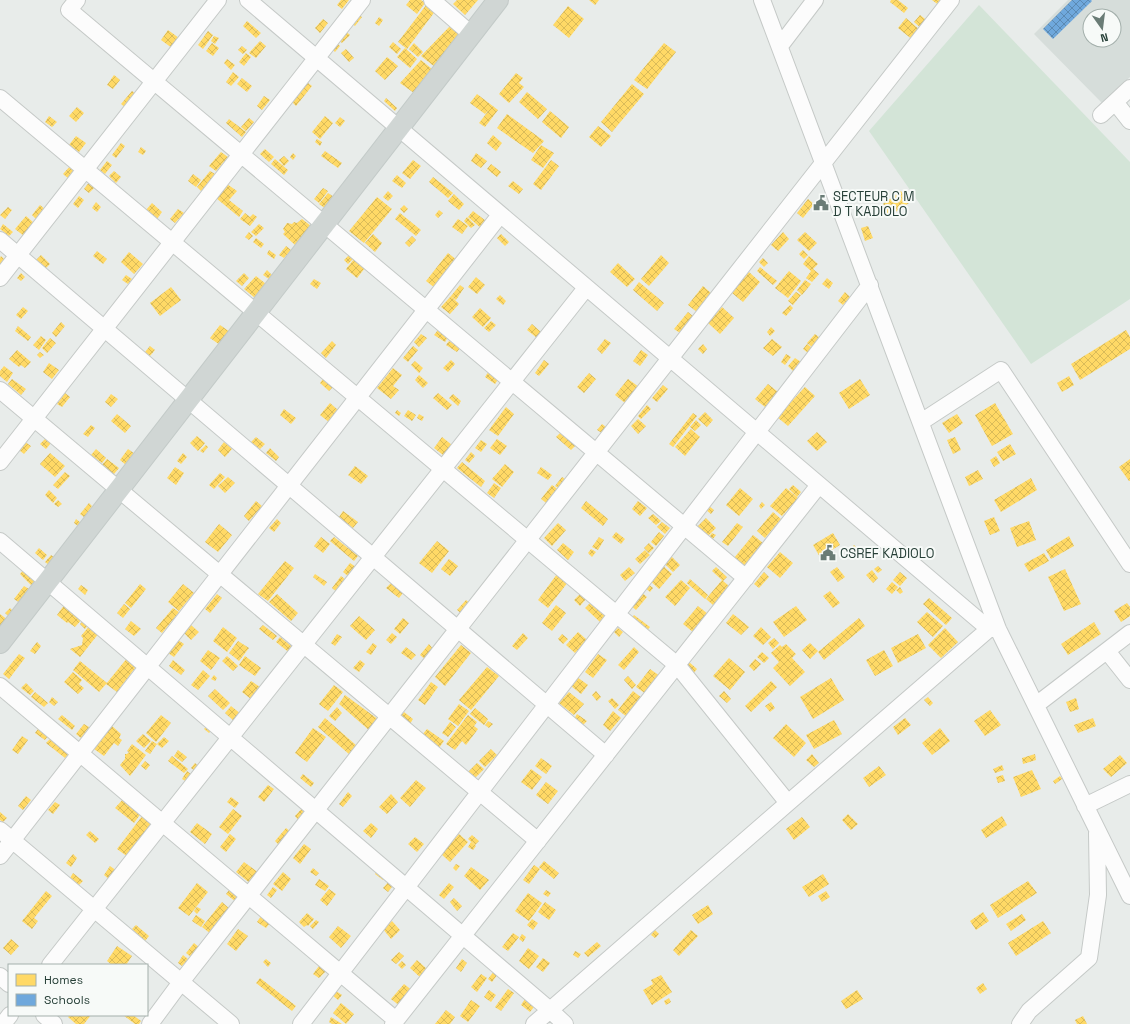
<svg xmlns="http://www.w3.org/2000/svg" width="1130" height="1024" viewBox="0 0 1130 1024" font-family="'Space Grotesk',sans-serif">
<defs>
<pattern id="homes-cross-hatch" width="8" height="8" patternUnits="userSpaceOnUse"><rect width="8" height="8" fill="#ffd966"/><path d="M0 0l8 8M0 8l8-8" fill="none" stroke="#dabb59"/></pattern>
<pattern id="schools-cross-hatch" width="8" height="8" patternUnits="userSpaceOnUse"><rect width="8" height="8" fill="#6fa8dc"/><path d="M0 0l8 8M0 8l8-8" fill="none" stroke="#5b8ab3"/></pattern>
</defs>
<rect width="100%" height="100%" fill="#e8ecea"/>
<path fill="#d6ddda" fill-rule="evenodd" d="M1068 0H1130V77L1102 103 1034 34ZM1090 16H1114V40H1090Z"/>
<path fill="#d3e4d7" d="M979 5 1130 162V299L1031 364 869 131Z"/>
<path fill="url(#homes-cross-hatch)" d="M341 0H349L342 9 337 5Z
M410 0H421L425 3 417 14 406 5Z
M457 0H478L465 15 453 4Z
M589 0H599L595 5Z
M891 0H898L908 8 904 13 890 2Z
M932 0H945L940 6Z
M427 4 436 10 407 49 398 42Z
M568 6 584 19 569 38 553 25Z
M358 14 362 17 355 26 351 23Z
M920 15 929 22 922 29 914 22Z
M379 17 383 20 379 26 375 23Z
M906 18 921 31 913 40 898 28Z
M323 19 328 23 320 33 315 28Z
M247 21 261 33 256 38 243 26Z
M451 25 461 33 435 67 421 56Z
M168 30 179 38 172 48 161 40Z
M344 30 350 35 342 43 337 38Z
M208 31 213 35 203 49 198 45Z
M214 36 219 38 215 44 211 41Z
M260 41 266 46 256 58 249 53Z
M335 41 340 46 335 52 330 47Z
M393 42 401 49 397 54 389 47Z
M212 43 219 48 213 56 206 51Z
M414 43 423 52 418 57 409 49Z
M664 43 676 52 647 89 634 80Z
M242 46 247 50 243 54 238 50Z
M405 48 417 59 410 68 397 57Z
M346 49 354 58 349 62 341 53Z
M246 53 251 57 244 66 239 62Z
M387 57 398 66 385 80 375 71Z
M227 59 235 65 231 70 224 63Z
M421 60 432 69 414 93 400 83Z
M233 72 239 77 231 86 226 82Z
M516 73 523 78 519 83 524 87 509 103 499 94Z
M114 75 120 80 113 89 107 85Z
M242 78 252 86 247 92 237 84Z
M308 83 312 86 296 106 292 102Z
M632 84 644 94 612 132 601 122Z
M132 91 137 95 126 108 121 104Z
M527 92 547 109 538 119 519 102Z
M477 94 498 110 485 127 479 123 489 110 485 114 470 103Z
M264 96 270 100 262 110 257 106Z
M386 98 397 108 395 111 384 101Z
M77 107 84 113 76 122 69 116Z
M550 111 569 127 561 138 542 122Z
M507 114 544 141 533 153 497 128Z
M49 116 57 122 52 127 45 122Z
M325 116 333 123 320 139 312 132Z
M340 117 345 121 340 127 335 123Z
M249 118 254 122 246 131 241 127Z
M229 119 246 132 242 137 226 123Z
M598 126 611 136 601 147 589 137Z
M493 135 502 143 496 151 487 143Z
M76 136 86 143 79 152 69 145Z
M317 139 322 142 320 146 315 142Z
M121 143 125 146 116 158 112 155Z
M541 145 554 153 543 168 531 160Z
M141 147 146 151 143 155 138 152Z
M265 149 274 157 269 162 260 154Z
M325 151 342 163 338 168 321 156Z
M221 152 228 157 216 171 209 166Z
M293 153 296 156 293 160 290 157Z
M476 153 487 161 481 168 471 161Z
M284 156 289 161 284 166 279 160Z
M275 159 288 170 284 175 271 164Z
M413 160 421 166 410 179 402 173Z
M551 160 559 166 541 190 533 184Z
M107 161 112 165 105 174 100 170Z
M491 164 501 172 497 177 487 169Z
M71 165 77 169 69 179 63 174Z
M114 171 121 177 116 183 109 176Z
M210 171 215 174 201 191 197 187Z
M193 174 201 180 196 187 188 181Z
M397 175 406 183 402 188 392 181Z
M433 177 453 193 448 198 429 182Z
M90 181 96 186 89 193 84 189Z
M513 181 523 189 519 194 508 186Z
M227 184 237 191 229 200 243 211 239 217 216 198Z
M323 188 328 191 319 203 314 199Z
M388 191 393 196 388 201 383 197Z
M901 191 909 203 888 217 880 206Z
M328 193 334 197 326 209 319 204Z
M454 194 464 204 459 210 448 201Z
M79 196 84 200 78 208 73 204Z
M377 197 392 209 364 243 349 231Z
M808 199 814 204 803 218 797 213Z
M96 202 101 207 97 212 92 208Z
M152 203 162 212 157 219 146 210Z
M40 205 46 210 37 220 32 215Z
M404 205 408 209 404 213 400 209Z
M8 207 12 210 5 219 0 215Z
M178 209 184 213 175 223 170 219Z
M439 210 443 213 438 218 435 215Z
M473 211 486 221 481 228 468 217Z
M245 213 250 217 253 214 257 217 250 226 240 219Z
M400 213 421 230 416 236 395 219Z
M26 216 34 223 24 236 15 229Z
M467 217 475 225 471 228 464 221Z
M302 219 311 226 295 245 283 234 285 232 283 229 287 223 292 224 294 222 297 223Z
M458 219 468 226 462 234 452 227Z
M3 224 13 232 9 236 0 229Z
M259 224 264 228 256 236 251 232Z
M868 226 873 238 865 241 861 228Z
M249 232 253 236 249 240 245 237Z
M783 232 789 239 778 251 771 245Z
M805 232 817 243 809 251 797 240Z
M373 234 382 243 375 252 365 243Z
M501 234 509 242 505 246 497 238Z
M412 236 416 240 409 247 405 243Z
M256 238 264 244 261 248 253 242Z
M286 246 291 250 284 258 279 255Z
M269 250 276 255 274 259 267 254Z
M803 250 808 255 804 259 799 254Z
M97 251 107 259 103 264 93 256Z
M129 252 143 264 134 274 121 262Z
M448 253 457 260 435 288 426 281Z
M41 255 50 264 45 269 36 260Z
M349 255 353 259 348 264 344 260Z
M661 255 669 263 649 286 641 279Z
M1 256 5 260 0 267V258Z
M809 256 818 264 813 269 819 274 812 282 806 278 811 271 803 264Z
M763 258 768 263 764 267 759 262Z
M354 259 365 268 357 278 346 269Z
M618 263 635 279 627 287 610 272Z
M760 267 777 281 773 285 757 271Z
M267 270 272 275 269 279 263 275Z
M789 271 801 281 788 298 775 288Z
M749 272 760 282 743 302 732 293Z
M21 273 25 277 21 281 17 278Z
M244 273 249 278 242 286 236 281Z
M126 275 132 279 128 284 122 280Z
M256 276 266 284 255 298 244 289Z
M476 277 485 285 477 294 468 287Z
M827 278 833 283 829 289 822 284Z
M314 279 321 283 317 289 310 284Z
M805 280 811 284 802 295 797 290Z
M639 282 664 303 657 311 633 290Z
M460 285 464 288 456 300 451 296Z
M703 286 712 294 697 312 688 305Z
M171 287 181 300 160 316 150 303Z
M796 292 801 295 793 305 788 301Z
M845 292 850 297 843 305 838 301Z
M500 295 506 301 503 305 496 299Z
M451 296 459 304 450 314 441 307Z
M790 305 793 308 786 316 782 313Z
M23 307 28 311 21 319 16 315Z
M722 307 734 318 720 334 708 323Z
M480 308 491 318 483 327 472 317Z
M688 312 693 316 680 333 674 329Z
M491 321 496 325 489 332 484 328Z
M61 322 65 326 56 337 52 333Z
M532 324 542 333 537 338 527 330Z
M220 325 230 332 220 345 210 338Z
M18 326 31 337 28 341 15 331Z
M771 327 775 331 770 336 767 332Z
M438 330 448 337 445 342 434 335Z
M1126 330 1130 337V349L1080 380 1071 364Z
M421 334 427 338 419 347 414 342Z
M815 334 820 338 812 347 807 343Z
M41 336 46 340 39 350 33 345Z
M50 338 56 343 47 353 42 348Z
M605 339 611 343 602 354 597 349Z
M772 339 782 347 773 356 763 348Z
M332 341 336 345 326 358 321 353Z
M449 341 460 348 457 352 446 345Z
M703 344 707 349 703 354 698 349Z
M807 344 812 348 808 353 803 349Z
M150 346 155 350 150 356 145 352Z
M413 346 418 350 408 362 403 358Z
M17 350 31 362 25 368 21 365 19 367 9 359Z
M641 350 648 355 640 366 633 361Z
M40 352 44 355 40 358 37 355Z
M786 354 791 357 785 365 781 362Z
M795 358 801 362 793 371 788 366Z
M451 360 455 364 448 372 443 368Z
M544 360 549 364 539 376 535 373Z
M415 361 423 368 419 373 411 365Z
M49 363 59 370 52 379 43 372Z
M4 366 13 373 7 382 0 376V371Z
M393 368 402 375 393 386 399 390 391 399 377 388Z
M489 371 499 378 495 384 485 377Z
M589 373 596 379 584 393 577 387Z
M419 375 428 383 423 388 415 380Z
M1069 376 1074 385 1062 392 1057 383Z
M12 379 26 389 21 395 8 384Z
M323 379 333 387 329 391 320 383Z
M628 379 639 387 625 403 615 395Z
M860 379 870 395 849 409 839 393Z
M768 384 778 392 765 407 755 399Z
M663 385 668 389 657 402 652 398Z
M805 387 815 396 788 426 777 417Z
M65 393 70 397 62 407 57 404Z
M438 393 452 405 447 410 433 398Z
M111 394 118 399 111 407 105 402Z
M453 394 461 401 458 406 449 398Z
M330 403 339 411 330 423 320 415Z
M995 403 1013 434 992 446 975 415Z
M647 405 651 409 641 419 638 416Z
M506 407 514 414 498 436 489 430Z
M284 409 296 418 291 424 280 415Z
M397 410 401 413 399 416 395 413Z
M408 410 416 415 412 421 404 416Z
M705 412 713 420 707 427 698 419Z
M693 413 697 416 673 447 669 444Z
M117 414 131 426 125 433 111 421Z
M419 414 424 417 422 421 417 418Z
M957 414 963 423 949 433 942 423Z
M638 419 646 426 638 434 631 426Z
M696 420 701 425 695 431 690 427Z
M602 424 606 427 602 433 597 430Z
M91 425 95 428 88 437 83 434Z
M691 429 700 437 685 456 675 447Z
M561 432 576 445 571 450 556 437Z
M817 432 827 442 817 451 807 441Z
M197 436 205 443 198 451 190 443Z
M256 437 265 444 260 449 251 442Z
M442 437 452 445 443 455 434 448Z
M955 437 961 450 953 454 947 440Z
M46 438 51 443 46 449 40 444Z
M497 439 507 446 500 455 490 448Z
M481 440 487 444 481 452 475 448Z
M25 442 31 446 24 454 19 450Z
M224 442 232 449 225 457 218 450Z
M1010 444 1016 454 1003 461 997 452Z
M206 445 208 447 203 453 200 451Z
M270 448 279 457 276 461 266 453Z
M96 449 106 458 102 463 91 455Z
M128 449 135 454 126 465 120 460Z
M471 452 475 456 469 463 465 460Z
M50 453 65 466 55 477 40 464Z
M183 453 187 457 181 464 177 461Z
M996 456 1000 463 994 467 990 460Z
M107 459 119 468 114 474 102 465Z
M1130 459V481H1129L1119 467Z
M462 462 485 481 481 487 457 468Z
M505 464 514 472 502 487 492 479Z
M355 466 368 476 361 484 348 475Z
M175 467 184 473 176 485 167 478Z
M541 467 552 475 548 480 537 473Z
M978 470 983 479 969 486 965 477Z
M65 472 70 476 58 489 53 485Z
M220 473 225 477 214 489 209 485Z
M228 477 235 483 225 493 218 486Z
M562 477 568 481 562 490 555 486Z
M1031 478 1037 490 1001 512 994 500Z
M494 483 501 488 494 498 487 493Z
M552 485 560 491 549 505 541 499Z
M793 485 801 492 797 497 789 489Z
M740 488 753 499 739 516 726 505Z
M786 488 798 498 782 516 770 506Z
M49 490 57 498 53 503 45 495Z
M58 500 62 504 58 507 54 504Z
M256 501 262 506 249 521 244 516Z
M586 501 608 519 603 526 581 508Z
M638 501 647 508 640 516 632 509Z
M762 502 765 505 761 509 759 506Z
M89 503 92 506 84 517 80 514Z
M709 506 714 510 711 514 706 510Z
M343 511 358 522 353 528 339 517Z
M773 512 781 519 765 538 757 531Z
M653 514 661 521 656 525 648 518Z
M994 517 1000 531 990 535 984 521Z
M706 518 716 528 707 537 697 527Z
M76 519 81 523 78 526 74 523Z
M277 519 281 523 274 532 269 528Z
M1029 521 1036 540 1017 547 1010 528Z
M662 522 670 528 665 534 657 527Z
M558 523 566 530 552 546 544 538Z
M737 523 743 527 728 546 722 542Z
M219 524 232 535 218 552 205 542Z
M616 532 625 539 621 544 612 537Z
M659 532 664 536 656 546 651 542Z
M712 533 716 535 712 540 709 537Z
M833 533 840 545 820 557 813 545Z
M753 535 763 543 744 566 734 558Z
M1069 536 1074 546 1051 559 1046 550Z
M321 537 330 544 323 553 314 546Z
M334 537 358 556 354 561 330 541Z
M599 537 604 540 598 550 592 547Z
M437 541 449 551 432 573 419 563Z
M563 543 574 552 568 560 557 550Z
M649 543 654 548 649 553 644 548Z
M854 545 859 550 851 558 846 553Z
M39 548 47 555 43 560 35 553Z
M591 549 596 552 592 557 588 553Z
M645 550 650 555 640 564 635 559Z
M780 552 793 563 780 578 767 567Z
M1044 553 1049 561 1029 572 1024 564Z
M51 555 59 561 53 568 45 562Z
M671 556 680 565 673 572 664 563Z
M449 559 458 566 450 576 441 569Z
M285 561 294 568 268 601 258 594Z
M350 563 356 567 349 577 343 572Z
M661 564 672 574 659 589 648 579Z
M878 566 882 570 878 573 874 569Z
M629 567 635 573 625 581 620 575Z
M716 567 727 577 723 581 712 571Z
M837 567 845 577 838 582 830 572Z
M24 569 36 580 31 585 20 574Z
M1065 569 1081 604 1064 611 1048 577Z
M872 570 878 578 873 583 866 575Z
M764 572 769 577 759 588 754 584Z
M900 572 907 578 900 586 893 580Z
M315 574 327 582 324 586 313 577Z
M557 574 568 582 548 608 538 600Z
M341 576 346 580 337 592 332 588Z
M690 579 708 595 705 599 687 583Z
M681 580 690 588 675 606 665 597Z
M722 580 729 586 713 605 706 599Z
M892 582 898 587 892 594 886 589Z
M391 583 403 593 399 598 386 588Z
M647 583 653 588 650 592 644 587Z
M140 584 146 589 131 608 125 603Z
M183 584 194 593 179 611 168 602Z
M81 585 88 590 85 595 78 589Z
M24 586 29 589 20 603 14 599Z
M900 587 903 592 900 594 896 590Z
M830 591 840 603 833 608 823 596Z
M641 592 647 597 636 610 630 605Z
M581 593 586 599 580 606 574 600Z
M217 594 222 598 210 613 205 609Z
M277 594 298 613 291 621 269 602Z
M929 598 952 618 946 625 923 604Z
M466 600 471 604 462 614 457 610Z
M590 603 605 616 600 622 585 608Z
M1127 603 1130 607V616L1121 622 1114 611Z
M65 604 83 618 75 627 68 622 67 623 57 615Z
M124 604 130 609 123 618 117 613Z
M556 605 566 613 552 631 542 623Z
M698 606 708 614 693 632 683 624Z
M796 606 807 620 784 637 773 622Z
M10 608 18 616 14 621 5 613Z
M173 608 179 612 162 633 156 628Z
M927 612 943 626 933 637 917 622Z
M0 614 8 620 0 630Z
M733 614 749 627 741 635 726 623Z
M634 615 650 627 645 633 630 620Z
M359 616 375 630 366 640 350 626Z
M403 618 409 623 400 634 394 629Z
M859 618 865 626 824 660 818 652Z
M84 620 89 624 85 629 80 624Z
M131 621 141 629 134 636 125 629Z
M1094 622 1101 634 1068 655 1061 644Z
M90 625 99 633 80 657 70 649 82 645 83 638 81 636Z
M191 625 199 632 191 640 184 633Z
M263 625 277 636 273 640 259 629Z
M223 627 237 638 227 652 213 641Z
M761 627 771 637 763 645 753 636Z
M618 628 623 632 619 637 614 632Z
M945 628 958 642 941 658 928 645Z
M578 632 587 640 575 653 566 645Z
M392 633 397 637 391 644 386 640Z
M523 633 528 638 517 650 512 646Z
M337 634 342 637 335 646 331 643Z
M562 634 568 639 563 644 558 639Z
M918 634 926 648 898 663 891 648Z
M280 637 295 649 291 654 276 642Z
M774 638 779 643 773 649 768 643Z
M178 640 184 644 174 657 168 653Z
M238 641 249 648 239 661 229 653Z
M37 642 41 646 35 654 30 651Z
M373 643 377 646 371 655 366 652Z
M810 643 818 651 810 659 802 650Z
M429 644 434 650 426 660 420 655Z
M786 644 796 654 792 658 805 672 790 686 773 668 779 662 771 653 780 645 782 647Z
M461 645 471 653 445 686 435 677Z
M406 647 416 655 411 660 401 653Z
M634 647 639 652 624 670 618 665Z
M208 650 220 658 211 670 200 661Z
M884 650 893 666 875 676 866 660Z
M762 652 769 658 764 663 757 657Z
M19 654 25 658 9 679 3 674Z
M598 654 607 660 593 678 585 672Z
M227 656 238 666 233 671 222 661Z
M245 656 261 668 255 676 239 665Z
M128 657 138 664 117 692 106 684Z
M729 658 745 672 730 690 713 676Z
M755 659 761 664 754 671 749 666Z
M173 660 185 670 181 675 169 666Z
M360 660 365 664 359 672 353 668Z
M80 661 107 683 99 692 73 670Z
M689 662 697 669 693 674 685 666Z
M487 667 499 676 471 710 459 700Z
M650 669 660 676 646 694 636 687Z
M203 670 210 676 198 690 191 685Z
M73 672 82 680 79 684 84 688 78 694 64 682Z
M214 675 217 678 215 681 211 679Z
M628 676 636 685 632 689 624 680Z
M577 677 588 685 581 694 571 686Z
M831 678 844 700 813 719 800 697Z
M251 681 260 687 251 699 242 692Z
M771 681 777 687 751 712 745 706Z
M431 682 438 687 425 705 418 700Z
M26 683 34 691 30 695 21 688Z
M334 685 343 692 328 711 319 704Z
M215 689 230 703 223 710 208 696Z
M596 691 601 697 597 701 592 695Z
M633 691 642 698 627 717 618 710Z
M724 691 731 699 727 703 719 696Z
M35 692 48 703 44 707 31 697Z
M569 692 584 704 574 715 559 703Z
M345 695 379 720 370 731 339 704Z
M52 697 58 702 54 706 49 702Z
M928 697 933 703 930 706 924 700Z
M612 698 619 705 615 709 608 701Z
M1076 698 1079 709 1070 712 1066 702Z
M771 702 775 708 770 712 765 706Z
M459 704 469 711 458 726 448 719Z
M231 706 241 714 234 721 225 713Z
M337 707 342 713 335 721 329 716Z
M475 708 488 719 484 725 470 714Z
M990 710 1001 725 985 736 974 721Z
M613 711 621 718 610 731 603 725Z
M404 712 413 719 410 724 401 716Z
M577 714 587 721 583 725 574 719Z
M62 715 75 726 72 730 58 719Z
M161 715 171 723 156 742 146 733Z
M468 715 477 722 474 726 478 729 466 745 462 741 455 750 446 744Z
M325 718 357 746 350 755 318 727Z
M905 718 911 725 898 735 893 727Z
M1093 718 1096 726 1078 733 1074 725Z
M834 720 842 734 814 749 806 735Z
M488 721 493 724 489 728 485 725Z
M450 722 456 727 448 737 442 733Z
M209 723 214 728 209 733 204 729Z
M84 724 89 727 81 738 76 734Z
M786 724 806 743 794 757 773 738Z
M112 726 121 734 119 738 122 740 118 746 114 743 104 756 94 749Z
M313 728 326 737 307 762 295 753Z
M940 728 950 741 932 755 922 743Z
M38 729 48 736 45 740 35 733Z
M427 729 444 741 439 748 422 735Z
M143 734 151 741 144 748 136 741Z
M22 736 28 740 18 754 12 750Z
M164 737 169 741 162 748 157 744Z
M51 738 69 753 65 758 46 743Z
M152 741 157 744 150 754 145 751Z
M132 744 146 755 130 776 120 765 125 759V754H127L129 752 127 751Z
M491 749 497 755 485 767 479 761Z
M178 750 187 757 182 762 174 756Z
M812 754 819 763 814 767 806 760Z
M1035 754 1036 760 1023 764 1022 758Z
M1120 755 1127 763 1111 777 1103 769Z
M172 756 188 769 184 773 168 761Z
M541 758 552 766 546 774 535 766Z
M145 761 150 765 146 770 141 766Z
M195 763 199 767 195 771 191 768Z
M477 763 484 769 475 778 468 772Z
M1002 765 1004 770 995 773 993 769Z
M879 766 886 775 869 787 863 778Z
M531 769 542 777 532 790 521 782Z
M1032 770 1041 789 1021 797 1013 777Z
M187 771 192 775 187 782 182 779Z
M303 774 314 783 311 787 300 778Z
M1003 775 1005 781 998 783 996 777Z
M1060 776 1062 779 1055 784 1053 781Z
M416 780 426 788 410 807 400 798Z
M546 782 558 791 548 804 536 795Z
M268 785 274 789 264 802 258 797Z
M348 792 352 796 343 807 339 804Z
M391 794 398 802 387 814 379 807Z
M26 796 31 800 23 810 18 806Z
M231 797 239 803 235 808 227 802Z
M124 798 142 812 134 823 115 808Z
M55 802 60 805 53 814 48 810Z
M305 805 309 809 299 821 295 816Z
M233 809 242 816 228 834 219 827Z
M0 812 7 818 3 822 0 820Z
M848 814 858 824 851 830 842 820Z
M143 815 154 824 128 857 117 849Z
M1002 816 1007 825 986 838 981 830Z
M802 817 810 827 794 840 786 829Z
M197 823 212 834 205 844 190 832Z
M371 823 378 829 371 838 363 831Z
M286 828 291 832 280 846 275 841Z
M90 831 99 839 95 843 86 835Z
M230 834 236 839 226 852 220 847Z
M459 834 468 842 450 862 441 854Z
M472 835 479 841 475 845 468 839Z
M415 837 424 844 417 852 408 844Z
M471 842 476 846 473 850 468 847Z
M304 844 311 849 300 864 293 858Z
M73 854 77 858 71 867 66 863Z
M544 861 559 873 554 879 539 867Z
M244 862 259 873 251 884 236 872Z
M456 864 460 866 456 871 453 868Z
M534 865 540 869 529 884 523 880Z
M110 866 117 871 110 880 104 875Z
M471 867 489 880 480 890 464 876Z
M313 868 319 873 316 876 310 872Z
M378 869 387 875 383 880 375 874Z
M283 872 291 879 282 891 273 884Z
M73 873 83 881 79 885 70 878Z
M823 874 829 884 809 897 802 887Z
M319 879 329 886 325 891 315 885Z
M391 879 395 883 388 892 383 888Z
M1028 881 1037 893 998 918 990 905Z
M197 883 208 892 189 916 178 908Z
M449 883 454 887 444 899 439 895Z
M273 887 277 890 271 898 267 895Z
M230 889 240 897 236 902 226 894Z
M329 889 336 894 327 906 320 900Z
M546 890 551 893 548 897 543 894Z
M46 891 52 896 34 918 38 921 32 929 22 921Z
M826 891 830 897 822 902 818 896Z
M528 893 542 903 529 921 515 911Z
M454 898 462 906 457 911 450 902Z
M222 902 230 909 211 934 202 927Z
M545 902 556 910 549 920 538 912Z
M708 905 713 914 698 924 692 915Z
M197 907 201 909 197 914 194 911Z
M983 912 989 921 976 930 970 921Z
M307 913 314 919 308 926 307 925 304 927 299 922Z
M1022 914 1026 920 1011 931 1006 924Z
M196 915 205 921 201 927 192 921Z
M261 916 270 923 266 928 257 922Z
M532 919 538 923 533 930 527 925Z
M316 920 319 922 313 929 310 926Z
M392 921 400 930 391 939 383 929Z
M1043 921 1051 933 1016 956 1008 943Z
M136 925 149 936 145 941 132 929Z
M338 926 351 936 341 948 329 937Z
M238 929 248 936 236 951 227 944Z
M655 930 659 934 655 938 651 935Z
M691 930 698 936 679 956 673 950Z
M513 933 519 937 508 951 502 947Z
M522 934 526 937 523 942 519 939Z
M11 939 19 946 11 955 3 948Z
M597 942 601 946 588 957 584 953Z
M194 943 200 948 192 958 186 953Z
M117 946 132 956 126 965H112L107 961Z
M528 948 539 956 529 969 519 961Z
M575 951 581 954 578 958 573 955Z
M399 952 404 956 396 964 391 960Z
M183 955 188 959 182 966 178 963Z
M543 958 550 963 543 972 536 967Z
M266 959 271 963 268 967 263 962Z
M462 959 467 963 461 972 456 968Z
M417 960 428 970 421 978 410 968Z
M402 961 406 965 402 969 398 965Z
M319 966 326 971 319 978 313 974Z
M494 971 498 974 492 982 488 979Z
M481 974 487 978 477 992 471 987Z
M661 975 672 992 652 1005 643 990 653 984 651 980Z
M260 978 296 1006 292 1011 256 983Z
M983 983 987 989 980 994 976 988Z
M404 984 413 991 400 1006 391 999Z
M508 989 514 993 501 1011 495 1007Z
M489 990 496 995 491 1002 484 997Z
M857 990 863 999 846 1009 841 1001Z
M336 991 342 995 338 1000 332 995Z
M527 996 537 1003 530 1012 521 1005Z
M669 998 671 1002 666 1005 664 1001Z
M471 1000 480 1006 468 1022 460 1016Z
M341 1003 354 1014 346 1024 333 1013Z
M446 1010 455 1017 450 1024H435Z
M70 1015H91L84 1024H76L68 1017Z
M123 1015H133L141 1021 139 1024H135Z
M1083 1016 1087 1024H1077L1075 1020Z
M331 1017 342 1024H332L329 1022Z"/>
<path fill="url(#schools-cross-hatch)" d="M1072 0H1091L1092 1 1053 39 1043 29Z"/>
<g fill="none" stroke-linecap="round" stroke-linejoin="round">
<defs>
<path id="minor" d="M77 0 69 10 746 578
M248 0 989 629
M432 0 471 34
M762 0 998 629 1130 896
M780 46 815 0
M0 98 677 665 788 803
M1115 102 1130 121
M1101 115 1130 88
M0 240 606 755
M0 278 218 0
M0 390 538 841
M921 422 1001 370 1130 564
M0 462 362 0
M0 541 550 1010 565 1024
M1107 651 1130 680
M0 686 396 1020
M1036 705 1130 633
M1085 806 1130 784
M0 830 231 1024
M0 856 500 215
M50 965 586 288
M0 976 9 984
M44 1015 54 1024
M3 1024 10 1015
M150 1024 181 982 951 0
M301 1024 870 285
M393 1024 819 485
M534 1024 788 803 989 629H998
M1020 1024 1029 1011 1089 958 1098 895 1097 833"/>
<path id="major" d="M0 643 498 0"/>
</defs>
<use href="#minor" stroke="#c5c9c7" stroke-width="18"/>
<use href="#major" stroke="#c3cac8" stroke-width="22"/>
<use href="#minor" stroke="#fcfcfc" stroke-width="16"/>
<use href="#major" stroke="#d0d6d4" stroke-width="20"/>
</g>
<defs>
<symbol id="civic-bare" viewBox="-9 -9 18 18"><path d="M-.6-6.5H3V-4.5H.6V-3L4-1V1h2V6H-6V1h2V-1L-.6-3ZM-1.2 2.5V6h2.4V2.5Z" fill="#6a7c76" stroke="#f7faf8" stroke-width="2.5" paint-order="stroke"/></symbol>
</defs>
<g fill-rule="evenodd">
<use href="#civic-bare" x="810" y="192" width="22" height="22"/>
<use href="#civic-bare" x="817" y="542" width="22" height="22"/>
</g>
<g text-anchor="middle" stroke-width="4" stroke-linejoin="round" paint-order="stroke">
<g font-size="13" fill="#263f37" stroke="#f7faf8" text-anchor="start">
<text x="833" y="201">SECTEUR C M<tspan x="833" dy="15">D T KADIOLO</tspan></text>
<text x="840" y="558">CSREF KADIOLO</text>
</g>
</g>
<rect x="8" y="964" width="140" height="52" fill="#f7faf8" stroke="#a3afab"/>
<rect x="16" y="974" width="20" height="12" fill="#ffd966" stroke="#a3afab"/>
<text x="44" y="984" font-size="12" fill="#263f37">Homes</text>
<rect x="16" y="994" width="20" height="12" fill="#6fa8dc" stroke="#a3afab"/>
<text x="44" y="1004" font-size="12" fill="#263f37">Schools</text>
<g transform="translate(1102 28) rotate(166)"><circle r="19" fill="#f7faf8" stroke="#a3afab"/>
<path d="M0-3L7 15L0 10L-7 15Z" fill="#6a7c76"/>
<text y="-6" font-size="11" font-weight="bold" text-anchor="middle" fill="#263f37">N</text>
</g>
</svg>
